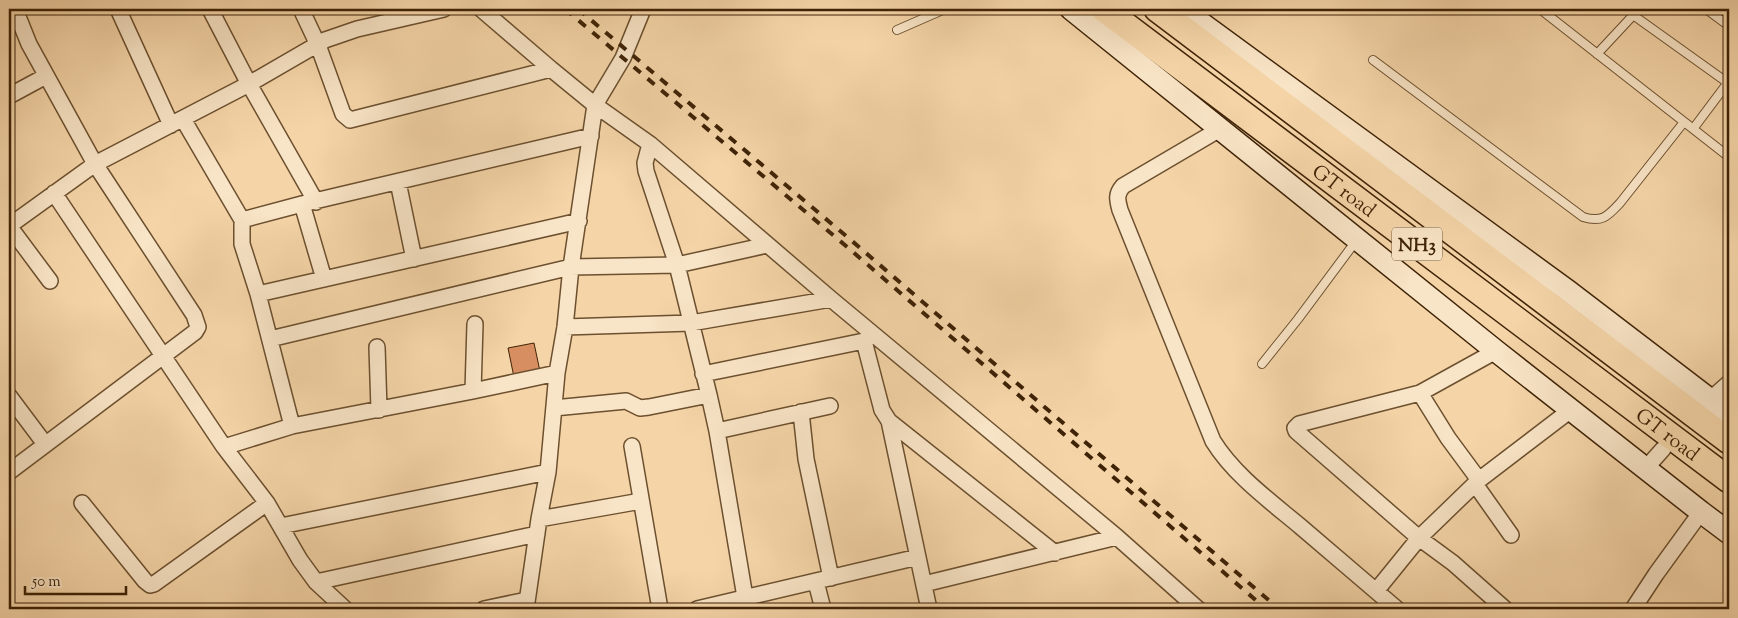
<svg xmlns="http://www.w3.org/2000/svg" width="1738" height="618" viewBox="0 0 1738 618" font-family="'Sorts Mill Goudy',serif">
<rect width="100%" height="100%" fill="#f5d5a8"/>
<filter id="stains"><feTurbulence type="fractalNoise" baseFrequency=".004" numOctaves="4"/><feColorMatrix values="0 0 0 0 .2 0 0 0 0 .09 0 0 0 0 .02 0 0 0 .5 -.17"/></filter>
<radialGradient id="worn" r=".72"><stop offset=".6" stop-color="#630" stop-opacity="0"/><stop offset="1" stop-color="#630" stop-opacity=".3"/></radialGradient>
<path fill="#d78e60" stroke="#3f2307" d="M534 343 542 381 516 387 508 348Z"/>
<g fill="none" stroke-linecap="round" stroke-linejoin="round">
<defs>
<path id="service" d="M1540 9 1729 157
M1706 9 1729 26
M1633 15 1728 83
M897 30 945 9
M1597 54 1639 9
M1373 60 1583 217C1602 223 1608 216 1620 203L1684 122
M1693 129 1729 81
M1262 364 1298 319 1356 241"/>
<path id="minor" d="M118 9 171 125
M210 9 249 84 316 202
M301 9 318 45 343 114 350 120 551 69
M481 9 551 69 595 105 650 144 831 299 1117 537 1198 609
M9 96 46 76
M183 119 242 220 302 204 591 136
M1220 129 1123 186C1116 194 1117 199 1120 210L1213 441C1234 475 1270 501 1301 527 1333 554 1365 582 1397 609
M650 144 645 163 646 171 677 265 709 395 717 431 747 609
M398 182 414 259
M54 193 224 447 267 503 300 560 316 582 345 609
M302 204 324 279
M242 220V244L258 294 292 426 473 391 557 373
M9 226 95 164 249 84 325 40 357 29 444 9
M9 226 50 281
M258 294 579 221
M565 327 691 323 831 299
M270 339 571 267 677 265 767 245
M377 347 379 410
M1496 351 1420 393 1299 424 1295 428 1296 431 1419 538 1453 563 1505 609
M703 374 864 341 882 410 889 421 929 609
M473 391 475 324
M1420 393 1448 438 1479 480
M9 396 45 444
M1704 405 1729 383
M554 408 626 401 640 408 649 407 709 395
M801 412 806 459 831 578
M889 421 1055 553
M717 431 830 406
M632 446 660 609
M224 447 292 426
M1646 468 1663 449
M9 472 195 332 198 327 194 315 95 164 29 44 15 9
M1475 484 1511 535
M82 503 145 581 150 585 154 584 267 503
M539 519 641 501
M281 526 548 472
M316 582 537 534
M816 582 823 609
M924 584 1117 537
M1376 591 1419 538 1479 480 1572 409
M484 609 527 600
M526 609 539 519 548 472 557 373 565 327 571 267 595 105 623 58 643 9
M697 609 918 557
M1633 609 1656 574 1701 512"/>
<path id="secondary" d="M1071 9 1496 351 1701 512 1729 533
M1182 9 1568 291 1729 414"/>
<g id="trunk">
<path id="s1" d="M1104 9 1729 480"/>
<path d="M1157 9 1729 441"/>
</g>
</defs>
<use href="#service" stroke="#6c502f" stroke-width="10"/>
<use href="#minor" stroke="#6c502f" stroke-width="18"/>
<use href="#secondary" stroke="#3f2307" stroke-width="24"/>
<use href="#trunk" stroke="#3f2307" stroke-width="28"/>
<use href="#service" stroke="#f8e4c6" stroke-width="8"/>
<use href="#minor" stroke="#f8e4c6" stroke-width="15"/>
<use href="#secondary" stroke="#f8e4c6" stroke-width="21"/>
<use href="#trunk" stroke="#f5d5a8" stroke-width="25"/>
<path stroke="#3f2307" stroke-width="4" stroke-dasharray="9 9" stroke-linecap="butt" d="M565 9 846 246 1266 609
M578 9 852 241 1279 609"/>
</g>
<g text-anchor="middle" stroke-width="5" stroke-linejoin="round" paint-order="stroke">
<rect fill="#f8e4c6" stroke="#765d40" stroke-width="1" x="1392" y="227.5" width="50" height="33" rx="4"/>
<g font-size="19" font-weight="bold" fill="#3f2307">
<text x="1417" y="251">NH3</text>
</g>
<g font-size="20" fill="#3f2307" stroke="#f8e4c6">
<text dy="7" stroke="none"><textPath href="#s1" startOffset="301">GT road</textPath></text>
<text dy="7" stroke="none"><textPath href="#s1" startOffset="706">GT road</textPath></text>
</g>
</g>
<rect width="1738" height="618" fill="none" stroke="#f5d5a8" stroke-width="30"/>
<rect x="10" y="10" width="1718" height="598" fill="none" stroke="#3f2307" stroke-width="2.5"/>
<rect x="15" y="15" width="1708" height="588" fill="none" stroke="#3f2307"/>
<path d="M25 586v8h101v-8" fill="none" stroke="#3f2307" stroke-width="2.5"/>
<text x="32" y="586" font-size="15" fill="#3f2307" stroke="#f8e4c6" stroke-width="4" paint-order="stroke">50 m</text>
<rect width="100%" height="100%" filter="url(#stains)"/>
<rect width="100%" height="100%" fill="url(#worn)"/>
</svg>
